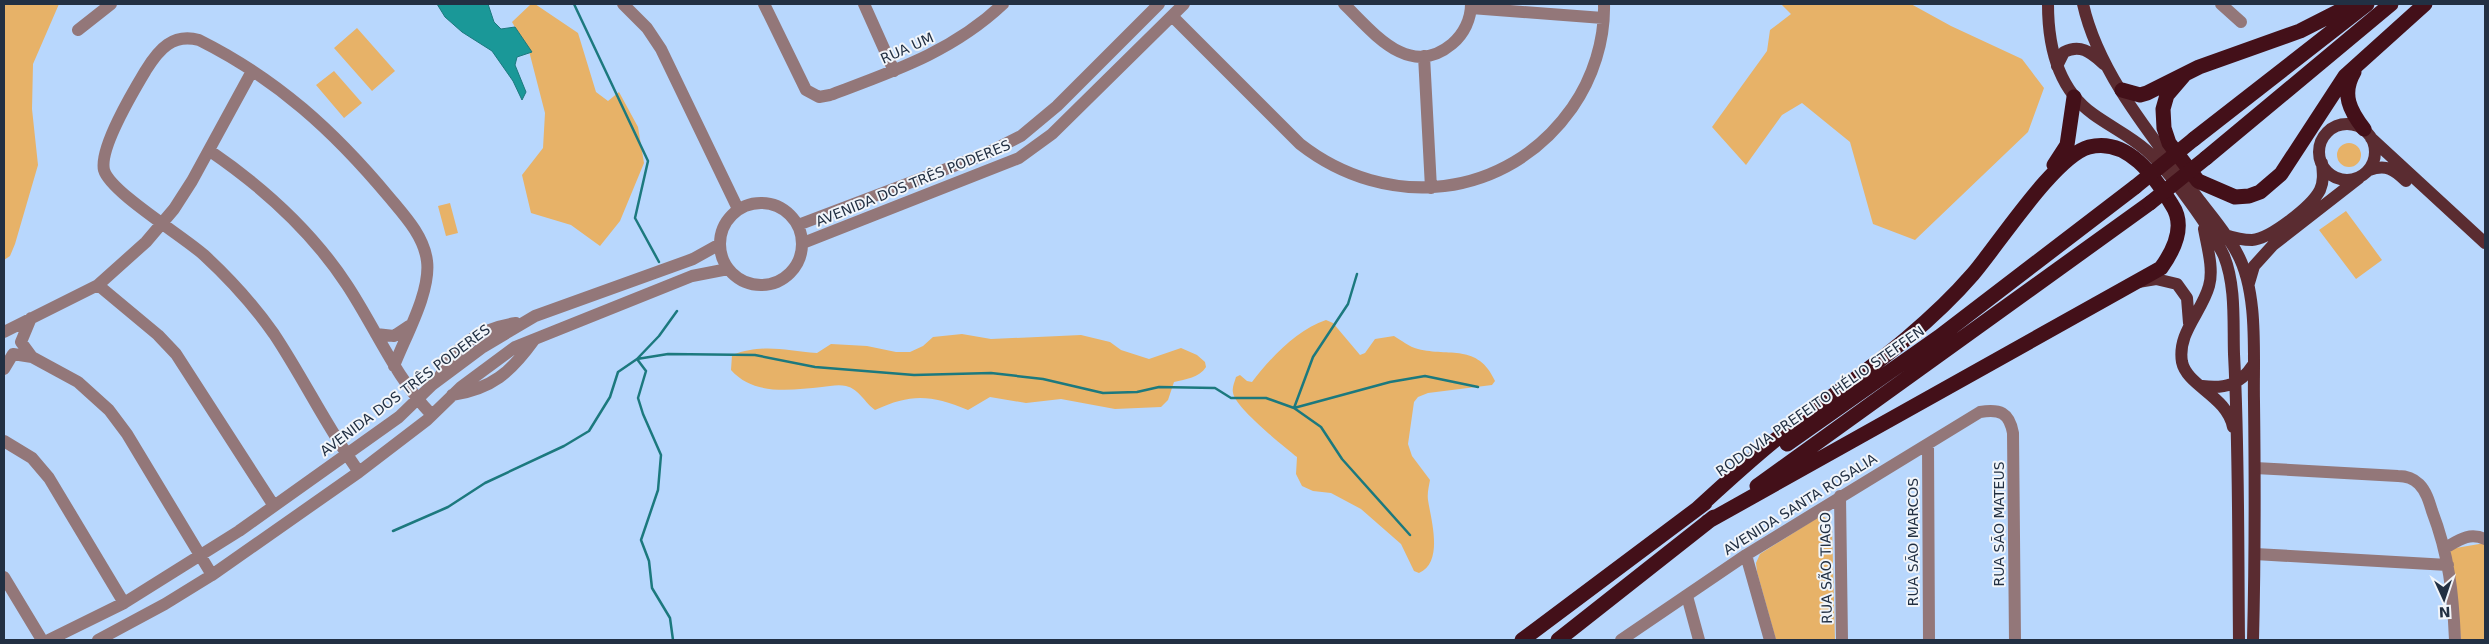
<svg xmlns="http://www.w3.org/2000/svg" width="2489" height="644" viewBox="0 0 2489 644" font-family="'DejaVu Sans',sans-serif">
<rect width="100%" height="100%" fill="#b8d7fd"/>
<path fill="#e7b268" d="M4 4H59L33 64 32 109 38 165 15 244 10 256 4 260Z
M531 4H535L578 33 596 92 608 101 619 92 638 127 644 163 620 221 600 246 571 225 531 213 522 175 543 148 545 113 529 51 512 22Z
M1781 4H1911L1951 26 2022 59 2044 88 2028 132 1915 240 1873 224 1850 142 1802 103 1782 115 1746 165 1712 127 1767 51 1770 30 1791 14Z
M357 28 395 71 372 91 334 48Z
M334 71 362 103 344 118 316 85Z
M2337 155a12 12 0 1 1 24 0a12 12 0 1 1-24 0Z
M450 203 458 233 446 236 438 206Z
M2346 211 2382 260 2356 279 2319 230Z
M1326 320 1333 323 1360 355 1365 353 1375 339 1394 336C1401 340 1409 347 1418 349 1449 357 1478 343 1495 381L1492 385 1428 393 1418 397 1414 402 1408 444 1412 456 1430 480C1429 486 1427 493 1428 500 1431 520 1444 562 1419 573L1414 571 1401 544 1361 509 1331 493 1313 491 1302 486 1296 474 1297 457C1282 445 1241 412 1234 396 1231 389 1234 384 1236 377L1240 375 1247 381 1252 382C1271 357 1297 330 1326 320Z
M962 334 991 339 1081 335 1110 342 1121 350 1149 359 1181 348 1197 355 1205 362 1206 367C1199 378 1186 379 1174 382L1168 400 1161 407 1115 409 1061 399 1026 403 990 397 968 410C931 395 912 393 875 410 865 403 859 389 846 386 839 384 829 386 822 387 791 390 754 396 731 370L732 355C765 343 785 351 817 353L831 344 867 346 896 352H910L923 346 933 337Z
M1824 517 1829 520 1832 526 1835 640H1776L1757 572 1756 563 1760 554 1817 518Z
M2485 543V640H2461L2450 549Z"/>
<path fill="#1a9898" stroke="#1c797e" d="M437 4H488L494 22 501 29 515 27 532 52 517 57 515 65 526 92 522 100 513 81 492 51 462 32 445 17Z"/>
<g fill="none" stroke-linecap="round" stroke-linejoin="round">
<path stroke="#1c797e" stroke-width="2.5" d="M574 4 648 161 635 218 659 262
M677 311 659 336 637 359 668 354 755 355 815 367 914 375 991 373 1043 379 1103 393 1137 392 1159 387 1215 388 1231 398H1266L1294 408 1321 427 1342 459 1410 535
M1294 408 1390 382 1425 376 1478 387
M1294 408 1313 357 1348 304 1357 274
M393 531 448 507 485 483 564 446 589 431 610 397 618 372 637 359 646 371 638 398 643 414 661 455 658 490 641 540 649 561 652 588 670 618 673 640"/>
<path stroke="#937779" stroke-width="12" d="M623 4 647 28 661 49 738 209
M764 4 806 90 819 97 830 95C894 71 952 52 1003 4
M864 4 894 71
M1344 4C1373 32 1409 80 1452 44 1464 34 1471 19 1471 4
M2221 4 2241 22
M1471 8 1603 18
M1172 16 1300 144C1387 212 1507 200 1572 108 1593 78 1605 40 1604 4
M78 30 111 4
M1424 56 1431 188
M210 151C264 188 311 230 347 285 376 329 395 377 432 415
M720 244a41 41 0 1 1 82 0a41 41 0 1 1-82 0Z
M798 225 983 155 1021 136 1057 106 1159 4
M803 243 1019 158 1052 134 1184 4
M98 285 158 335 176 354 274 506
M4 332 98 285 146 242 174 209 192 181 252 71
M376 334 394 336 409 326
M32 357 78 382 109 410 127 434 212 575
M4 369 13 354 32 357 21 342 31 318
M439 378C454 346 481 328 516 323
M452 395C492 389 511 372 534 340
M4 441 32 458 49 478 124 603
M1928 444 1929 640
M2255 468 2398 476C2405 476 2413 478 2419 484 2426 491 2429 501 2432 511 2449 555 2453 594 2455 640
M359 472C327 428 304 379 274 334 253 304 230 279 204 255 183 236 110 192 104 170 99 148 134 90 146 70 159 49 173 33 199 40 277 79 334 131 389 197 404 215 424 236 427 261 431 292 405 337 394 366
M1840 496 1842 640
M2445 548C2459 540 2469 532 2485 539
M2255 554 2448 565
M1746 555 1770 640
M4 577 42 640
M1687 596 1699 640
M49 640 124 603 239 531 399 417 432 385 483 347 535 316 693 259 720 244
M98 640 165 604 212 575 359 472 427 420 461 387 515 347 692 276 728 269
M1621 640 1746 555 1980 412C2000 409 2009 412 2013 433L2015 640"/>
<path stroke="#5a2c31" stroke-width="12" d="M2048 4C2048 45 2058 89 2093 114 2111 127 2130 136 2146 150 2168 169 2212 230 2224 256 2236 286 2233 323 2234 354 2239 449 2238 545 2239 640
M2083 4C2099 76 2157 142 2200 201 2213 218 2227 234 2237 253 2259 293 2253 357 2254 402 2255 481 2255 561 2253 640
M2057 66 2064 52C2082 43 2092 54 2105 65
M2319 152a28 28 0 1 1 56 0a28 28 0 1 1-56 0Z
M2371 138 2485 243
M2369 170C2386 164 2394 169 2406 181
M2204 229C2207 246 2214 269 2209 286 2202 312 2177 333 2182 362 2187 386 2227 396 2233 427
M2225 235C2234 238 2242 240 2252 240 2270 239 2312 206 2320 190 2324 181 2323 173 2322 163
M2138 282 2156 279 2177 284 2187 298 2189 323
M2249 283 2254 266 2273 245 2359 178
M2202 386C2225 389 2240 385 2253 365"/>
<path stroke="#431019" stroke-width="15" d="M2354 72C2341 94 2350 111 2364 129
M2185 74 2167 95 2163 109 2164 128 2169 143 2198 181 2235 197 2249 196 2260 192 2281 174 2345 76 2425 4
M2122 90 2140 95 2147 93 2199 67 2300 31 2353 4
M2194 139 2367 4
M2206 158 2391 4
M2054 165 2067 145 2074 97
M1787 444 1939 337 2135 187
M1757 486 2150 203
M1697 509C1722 486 1747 463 1774 441 1841 387 1916 340 1973 274 1998 245 2055 156 2089 147 2128 137 2155 177 2172 205 2186 226 2174 250 2161 268L1707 522
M1522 640 1705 503
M1558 640 1714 517"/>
<path stroke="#431019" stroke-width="15" d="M2135 187 2194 139
M2150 203 2206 158"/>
</g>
<g text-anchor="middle" stroke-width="4" stroke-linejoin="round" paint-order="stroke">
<g font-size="14" fill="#223043" stroke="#f1f5fa">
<text transform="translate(907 48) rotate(-24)" y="5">RUA UM</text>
<text transform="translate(913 183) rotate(-22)" y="5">AVENIDA DOS TRÊS PODERES</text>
<text transform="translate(405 390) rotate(-37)" y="5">AVENIDA DOS TRÊS PODERES</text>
<text transform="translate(1820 401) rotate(-35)" y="5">RODOVIA PREFEITO HÉLIO STEFFEN</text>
<text transform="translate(1800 504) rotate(-32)" y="5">AVENIDA SANTA ROSALIA</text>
<text transform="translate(1999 524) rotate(-90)" y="5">RUA SÃO MATEUS</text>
<text transform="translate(1913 542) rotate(-90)" y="5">RUA SÃO MARCOS</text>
<text transform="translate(1826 568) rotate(-91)" y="5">RUA SÃO TIAGO</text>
</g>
</g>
<rect width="2489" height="644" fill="none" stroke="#223043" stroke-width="10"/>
<g transform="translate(2444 599) rotate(177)" stroke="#f1f5fa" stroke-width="4" paint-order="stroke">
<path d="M0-4L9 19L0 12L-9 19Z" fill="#223043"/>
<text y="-8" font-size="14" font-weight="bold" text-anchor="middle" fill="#223043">N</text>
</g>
</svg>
